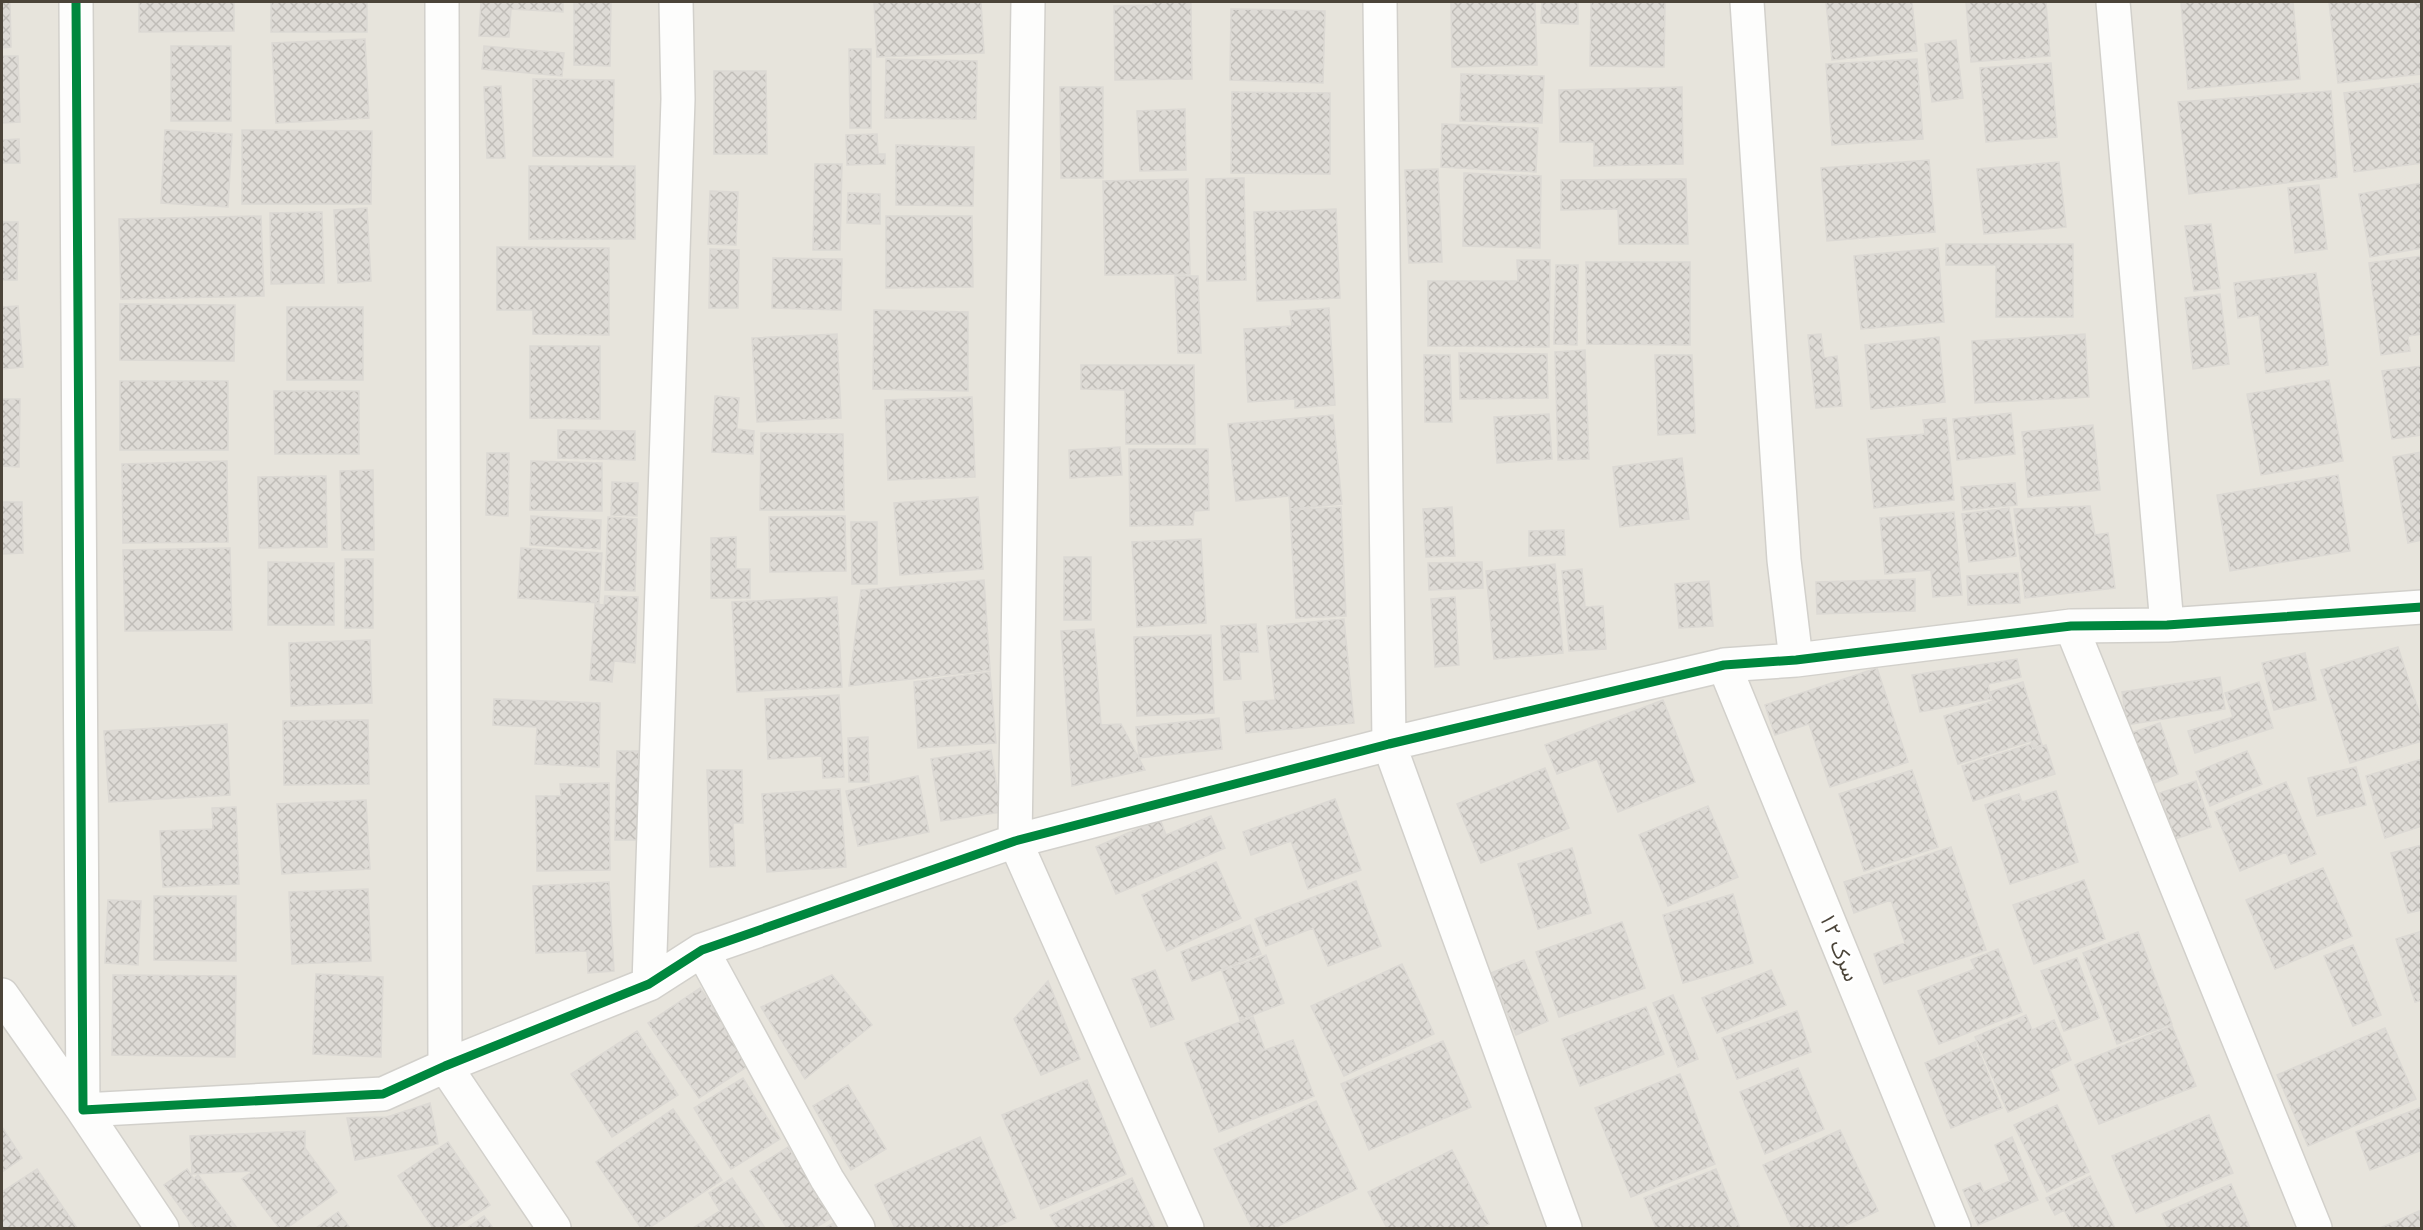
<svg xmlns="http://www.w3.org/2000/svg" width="2423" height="1230" viewBox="0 0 2423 1230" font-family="Mulish,'Noto Sans Arabic',sans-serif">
<defs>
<pattern id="building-cross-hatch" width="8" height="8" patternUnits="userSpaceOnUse" patternTransform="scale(1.5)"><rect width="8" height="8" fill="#dedbd6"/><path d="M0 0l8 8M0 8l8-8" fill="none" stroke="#c0bdb8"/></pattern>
</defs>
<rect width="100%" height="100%" fill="#f4f2ee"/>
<path fill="#e7e4dc" d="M2 2H2421V1228H2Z"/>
<path fill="url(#building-cross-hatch)" stroke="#dcd9d4" stroke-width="1.5" d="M2 2H10L11 47 2 48Z
M139 2H234V31L139 32Z
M271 2H367V32H271Z
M481 2H563V12L511 9 509 37 479 36Z
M574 2H611L610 66 574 65Z
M874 2H981L984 53 877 57Z
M1153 2H1191L1192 79 1115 80 1114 6 1153 5Z
M1451 2H1535L1537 65 1452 67Z
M1542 2H1578V24L1541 23Z
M1591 2H1665L1664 67 1590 66Z
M1826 2H1912L1917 51 1832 60Z
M1966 2H2046L2050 56 1971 62Z
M2181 2H2293L2300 79 2188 89Z
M2329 2H2422V74L2338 83Z
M1231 9 1325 11 1323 83 1230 80Z
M365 39 369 118 276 123 272 43Z
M1956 40 1963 98 1932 102 1925 44Z
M171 46H231V121H171Z
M484 46 564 53 562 76 482 69Z
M849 49H871V128H850Z
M2 56H18L20 122 2 123Z
M886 59 977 61 976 119 885 118Z
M1917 59 1923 139 1832 145 1826 64Z
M2051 63 2057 137 1986 142 1980 68Z
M714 71H766L767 154H714Z
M1461 74 1544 76 1542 123 1460 121Z
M533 79 614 80 613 157 533 156Z
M2422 83V163L2354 172 2344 93Z
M501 86 505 158H487L484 87Z
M1060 87H1103V178H1061Z
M1682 87 1683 164 1594 166V142H1560L1559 90Z
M2331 91 2337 177 2189 194 2178 102Z
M1232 92 1330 93V174L1231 173Z
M1185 109 1186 170 1140 171 1137 111Z
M1442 124 1538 128 1536 172 1441 167Z
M165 130 232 134 228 207 161 203Z
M242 130 372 131 371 204H242Z
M877 134 878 154H885V164L847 165 846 135Z
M19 139 20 163H2V140Z
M896 145 974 147 973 206 896 205Z
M1929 160 1935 232 1827 241 1821 168Z
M2059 162 2066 227 1984 234 1977 169Z
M815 164H842L840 250H813Z
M529 166H635V239H529Z
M1438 169 1442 262 1409 263 1405 170Z
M1464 173 1541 176 1540 248 1463 246Z
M1244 178 1246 280 1207 281 1206 179Z
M1188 179 1190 274 1105 275 1103 181Z
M1686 179 1688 244H1619L1618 209 1561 210V180Z
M2422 183V248L2370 257 2359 194Z
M2319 185 2327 249 2295 253 2288 188Z
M710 191 738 192 736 245 708 244Z
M848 193 880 194V224L847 223Z
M367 208 371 281 338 283 334 210Z
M1336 209 1340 298 1257 301 1254 212Z
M322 212 324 283 271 284 270 213Z
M261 216 264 296 121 299 119 219Z
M886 216H972L973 287 886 288Z
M2 222H18L17 280H2Z
M2211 224 2220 288 2194 291 2185 226Z
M1946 244H2073V317H1996V265H1946Z
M497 247 609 248V335L533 334V310H497Z
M1938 248 1944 322 1861 329 1854 256Z
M710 249 739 250 738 308H709Z
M2422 256V334L2408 336 2410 351 2381 355 2369 263Z
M773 258 842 259 841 310 772 308Z
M1517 260H1550L1549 347 1428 346V281H1518Z
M1586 262H1690V345L1587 344Z
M1556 265H1578L1577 345 1554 344Z
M2316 273 2328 365 2266 373 2259 315 2238 318 2234 283Z
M1175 276H1198L1201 353H1178Z
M2220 294 2229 364 2193 369 2185 298Z
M120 304 235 305 234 361 120 360Z
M18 306 23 367 2 369V307Z
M287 307H363V380H287Z
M1329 308 1335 405 1295 408V399L1248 402 1244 329 1292 326 1290 311Z
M874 310 968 312V391L873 389Z
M837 334 841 418 757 422 752 338Z
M1821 334 1824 358 1837 356 1842 406 1816 408 1808 335Z
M2085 334 2089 397 1975 403 1972 341Z
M1939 337 1945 402 1871 409 1865 345Z
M530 346H600V419L530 418Z
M1585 350 1589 459 1558 460 1555 352Z
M1459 353 1547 354 1548 398 1460 399Z
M1424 355H1450L1452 422H1425Z
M1655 355H1692L1695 433 1658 435Z
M1081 365H1194L1195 444H1126L1125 390 1081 389Z
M2422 366V435L2392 439 2382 371Z
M2329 380 2343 461 2261 475 2247 394Z
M120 381H228V450H120Z
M274 391H359V454H275Z
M715 396 739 398 737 429 754 431 753 454 712 452Z
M972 397 975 477 888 480 885 400Z
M2 399H20L19 467 2 466Z
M2011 413 2015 454 1957 460 1953 419Z
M1549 414 1552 459 1497 463 1494 417Z
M1333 415 1342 504 1290 509 1289 496 1236 501 1228 424Z
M1946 418 1954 500 1874 508 1867 439 1925 434 1923 420Z
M2093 425 2100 490 2028 497 2022 432Z
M558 430 635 431V460L558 458Z
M761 433 843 434 844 510H760Z
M1120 447 1122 475 1070 478 1069 450Z
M1129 449H1208L1209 510 1194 511 1193 525 1130 526Z
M2422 452V540L2408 543 2393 457Z
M487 453H509L508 516 486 515Z
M1682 458 1689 519 1620 527 1613 467Z
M227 461 228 542 123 543 122 464Z
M531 461 602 463V511L530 510Z
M373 470 374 550H342L340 471Z
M2338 475 2350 551 2230 571 2217 495Z
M326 476 327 547 259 548 258 477Z
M612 482 638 483 637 516 611 515Z
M2015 483 2017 505 1963 510 1961 487Z
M978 497 983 569 900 575 894 503Z
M2 502H22L23 553 2 554Z
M2090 506 2095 535 2108 533 2115 588 2025 598 2014 509Z
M1341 507 1346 616 1296 618 1290 510Z
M1452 507 1455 556 1426 557 1423 509Z
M2009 508 2016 556 1969 562 1962 514Z
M1954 512 1962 595 1933 597 1931 570 1885 574 1880 518Z
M531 516 601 520 600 549 530 545Z
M845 516 846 571 770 572 769 517Z
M608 517 637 519 635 591 605 590Z
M851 522H877V584H852Z
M1564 530 1565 555 1529 556V531Z
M736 537V569H750V598H711V538Z
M1201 539 1206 623 1137 627 1132 542Z
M230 548 232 630 125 631 123 550Z
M521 548 602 553 599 603 518 598Z
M1064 557H1091V620H1064Z
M345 559H373V628H345Z
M268 562 334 563V625H268Z
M1482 562 1483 588 1429 590 1428 563Z
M1555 564 1563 653 1494 659 1486 571Z
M1582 569 1585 607 1603 606 1606 649 1569 651 1562 571Z
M2018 573 2020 603 1968 605 1967 576Z
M1915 579V611L1817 614 1816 582Z
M984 580 990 670 849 686 861 590Z
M1709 581 1713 626 1679 628 1675 584Z
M605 596 638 597 635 663 614 661 612 682 590 680 595 604 604 605Z
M837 597 842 687 737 692 732 602Z
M1455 597 1459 665 1435 667 1431 599Z
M1344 619 1354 723 1246 733 1243 702 1275 700 1267 626Z
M1256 624 1258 652H1239L1241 679 1224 680 1221 626Z
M1094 629 1101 725 1121 724 1145 770 1072 786 1061 631Z
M1211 635 1214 713 1137 716 1134 637Z
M370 640 372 703 291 706 289 643Z
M2398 647 2422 721V741L2350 763 2321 670Z
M2305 653 2316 700 2274 710 2262 663Z
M2017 659 2021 677 1988 684 1991 699 1920 712 1912 675Z
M1877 668 1908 762 1830 787 1809 724 1775 735 1765 705Z
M990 672 996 743 918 748 914 682Z
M2220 677 2225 709 2127 725 2122 692Z
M2023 682 2042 745 2033 748 2031 741 1958 764 1944 716 1993 701 1990 692Z
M2259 682 2273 728 2195 753 2188 731 2233 717 2225 693Z
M839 695 844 777 823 778 822 756 768 759 765 699Z
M494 699 600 703 599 767 535 764 537 727 493 725Z
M1663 700 1695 782 1618 812 1597 759 1557 774 1545 745Z
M1219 718 1222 749 1139 758 1136 727Z
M368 720 369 784 284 785 283 721Z
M2160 723 2178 774 2149 785 2131 733Z
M227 724 230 795 109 802 104 731Z
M868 737 869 782H849L848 738Z
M2031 744 2033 749 2046 745 2055 774 1973 801 1962 766Z
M991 750 1001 812 941 821 931 759Z
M617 751H639L637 840H615Z
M2247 751 2262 784 2210 806 2196 772Z
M2422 759V826L2385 838 2366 776Z
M2356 767 2366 805 2317 816 2308 778Z
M1545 768 1569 828 1481 863 1457 804Z
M707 770H742L743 823H733L735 866 710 867Z
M1912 770 1938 847 1864 871 1839 794Z
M918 776 929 832 858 846 846 791Z
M2196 781 2211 827 2175 839 2160 793Z
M2286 782 2316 854 2291 864 2286 852 2240 871 2215 812Z
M609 783 610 870 537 871 536 796H561L560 784Z
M840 789 846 867 767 872 762 794Z
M2056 791 2078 862 2010 884 1985 805 2019 794 2022 802Z
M1335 799 1361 870 1308 889 1291 841 1251 855 1243 832Z
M366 800 370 869 282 874 277 804Z
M1708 806 1738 877 1668 906 1639 835Z
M236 807 239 884 163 887 160 831 213 829 212 808Z
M1211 816 1225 848 1116 894 1096 847 1160 819 1166 835Z
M2422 845V910L2408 913 2391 853Z
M1951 847 1986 950 1884 984 1874 954 1905 943 1891 900 1854 913 1844 882Z
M1572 848 1591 913 1538 929 1518 864Z
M1216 862 1241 918 1167 951 1142 895Z
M2323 868 2352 936 2275 969 2246 900Z
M2084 880 2105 939 2034 964 2013 905Z
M1356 881 1381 946 1328 966 1313 928 1266 946 1255 919Z
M609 882 614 971 588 973 587 951 536 953 533 886Z
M368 889 371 961 292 964 289 892Z
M1733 894 1753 963 1683 983 1663 915Z
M154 896H236V961L154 960Z
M108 900 141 901 138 965 105 963Z
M1622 922 1645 988 1559 1017 1536 952Z
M1250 925 1261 954 1192 981 1181 952Z
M2422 931V1000L2415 1002 2396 939Z
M2138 932 2172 1024 2117 1044 2083 953Z
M2353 945 2381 1015 2353 1026 2324 956Z
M1998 949 2022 1012 1939 1044 1918 991 1975 969 1971 960Z
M1266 955 1284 1003 1240 1020 1222 971Z
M2077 958 2099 1018 2064 1031 2041 971Z
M1524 960 1548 1021 1516 1035 1491 973Z
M1402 964 1434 1034 1344 1076 1311 1006Z
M1155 970 1174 1019 1151 1027 1132 979Z
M1771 970 1786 1005 1717 1033 1702 998Z
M316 974 383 977 381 1057 313 1054Z
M113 975 236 976 235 1057 112 1055Z
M832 975 872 1025 805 1079 761 1007Z
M1048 981 1080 1059 1041 1075 1014 1019Z
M700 988 751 1064 699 1098 648 1023Z
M1673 995 1698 1059 1678 1067 1653 1003Z
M1646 1007 1664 1054 1580 1086 1562 1039Z
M1797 1011 1811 1052 1737 1079 1722 1038Z
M2026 1015 2032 1030 2054 1020 2071 1060 2050 1070 2059 1090 2008 1112 1975 1037Z
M1253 1017 1265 1050 1293 1040 1314 1096 1219 1132 1185 1043Z
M2172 1026 2196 1086 2099 1124 2075 1065Z
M2385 1028 2416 1099 2308 1146 2277 1075Z
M637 1031 678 1095 612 1137 571 1074Z
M1443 1041 1471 1107 1369 1150 1341 1084Z
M1975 1042 2002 1108 1951 1128 1925 1063Z
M1798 1068 1824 1129 1765 1154 1740 1092Z
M1680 1074 1715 1164 1631 1197 1595 1108Z
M743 1078 780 1139 731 1169 694 1108Z
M1087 1080 1126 1174 1041 1209 1002 1115Z
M848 1085 886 1149 851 1170 813 1106Z
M1316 1101 1357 1189 1274 1228H1252L1214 1149Z
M430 1103 438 1144 355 1160 347 1118 387 1117Z
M2057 1105 2089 1172 2047 1192 2014 1125Z
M2422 1107V1150L2370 1170 2356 1132Z
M673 1109 722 1180 649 1228H641L596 1162Z
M2209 1115 2233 1173 2136 1213 2112 1156Z
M2 1127 22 1158 2 1172Z
M1840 1130 1878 1211 1840 1228H1792L1763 1165Z
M305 1131V1148L337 1192 287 1228H279L242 1179 253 1171 192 1174 190 1136Z
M980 1137 1016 1218 994 1228H895L875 1185Z
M2012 1137 2038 1200 1978 1225 1963 1190 1980 1183 1984 1192 2010 1181 1995 1145Z
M448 1142 490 1205 455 1228H433L398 1176Z
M788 1147 833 1217 815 1228H787L750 1171Z
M1452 1150 1489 1224 1479 1228H1387L1368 1192Z
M37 1169 77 1228H2V1192Z
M187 1169 194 1179 198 1175 237 1228H195L164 1185Z
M1716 1169 1740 1228H1656L1644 1198Z
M2090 1176 2115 1228H2073L2064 1210 2055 1215 2046 1198Z
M732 1178 765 1228H693L720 1211 709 1193Z
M1132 1178 1155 1228H1057L1050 1215Z
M2231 1184 2250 1228H2168L2162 1214Z
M2419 1211 2422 1228H2380Z
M338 1212 350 1228H316Z
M484 1216 493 1228H467Z
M835 1222 840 1228H825Z"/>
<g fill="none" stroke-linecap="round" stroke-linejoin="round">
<defs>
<path id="street" d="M76 2 83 1110 383 1094 445 1066 649 984 702 950 1015 841 1389 744 1724 665 1796 660 2071 626 2167 625 2422 607
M442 2 445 1066 554 1228
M1028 2 1015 841 1187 1228
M1380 2 1389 744 1565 1228
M1747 2 1784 560 1796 660
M2113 2 2167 625
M2071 626 2315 1228
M1724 665 1954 1228
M702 950 827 1179 858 1228
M649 984 678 99 676 2
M2 995 83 1110 162 1228"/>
</defs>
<use href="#street" stroke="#d2d0cb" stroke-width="36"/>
<use href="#street" stroke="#fdfdfc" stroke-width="33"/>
<defs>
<path id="cycleway" d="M76 2 83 1110 383 1094 445 1066 649 984 702 950 1015 841 1389 744 1724 665 1796 660 2071 626 2167 625 2422 607"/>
</defs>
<use href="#cycleway" stroke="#fff" stroke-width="13"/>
<use href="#cycleway" stroke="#00873e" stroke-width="9"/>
</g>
<g text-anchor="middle" stroke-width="6" stroke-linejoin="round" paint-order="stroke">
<g font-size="21" fill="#4b4439" stroke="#fff">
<text transform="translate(1839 947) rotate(68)" y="7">سرک ۱۲</text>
</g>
</g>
<rect width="2423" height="1230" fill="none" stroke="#4b4439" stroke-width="6"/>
</svg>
